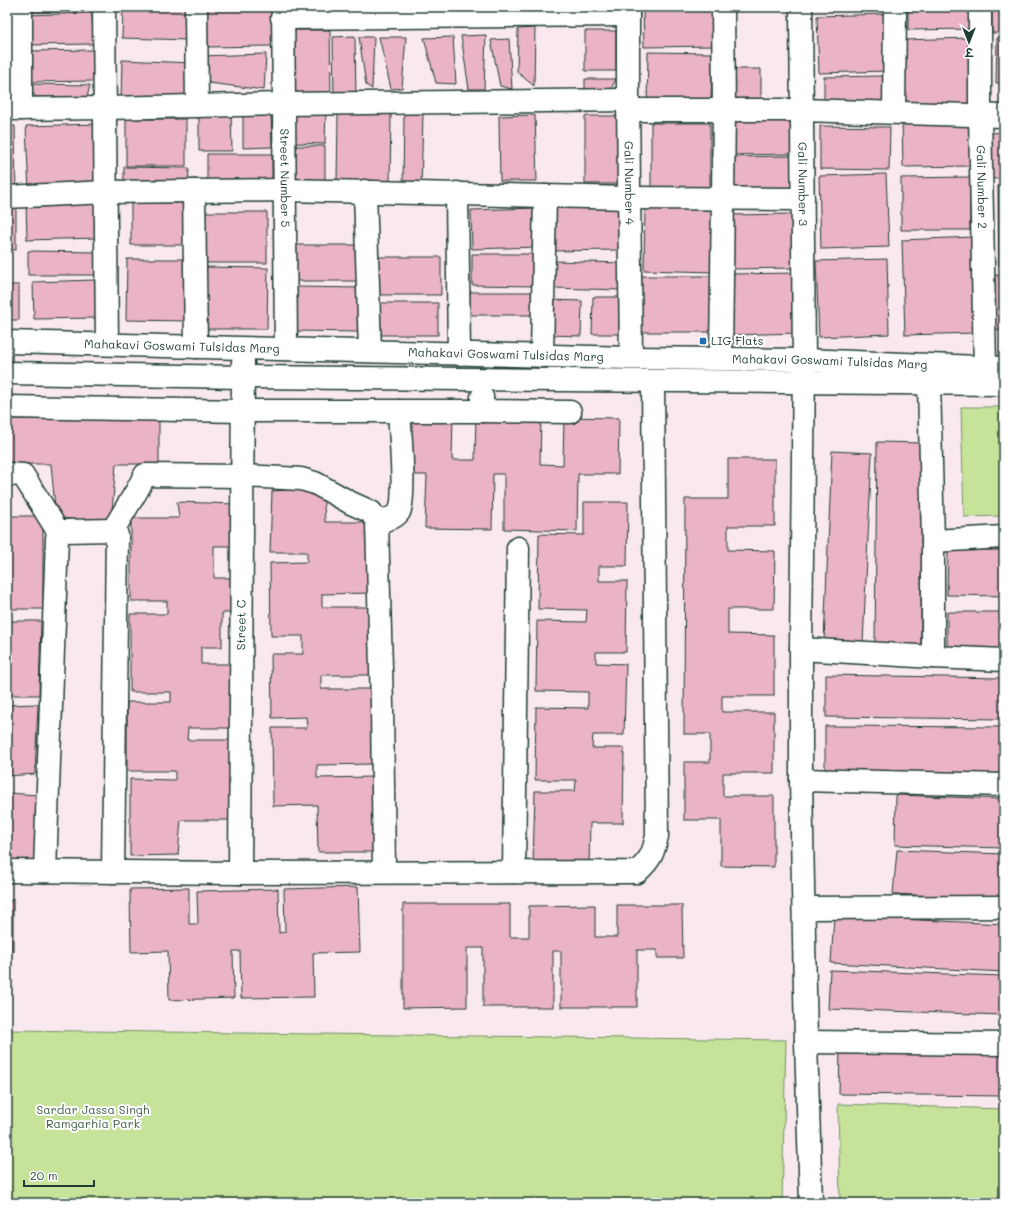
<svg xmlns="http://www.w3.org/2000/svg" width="1011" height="1210" viewBox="0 0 1011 1210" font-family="Mali,'Playpen Sans Deva',sans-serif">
<rect width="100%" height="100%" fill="#f9e8ee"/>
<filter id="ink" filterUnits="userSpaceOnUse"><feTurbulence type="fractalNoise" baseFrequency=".025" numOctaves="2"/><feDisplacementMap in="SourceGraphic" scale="8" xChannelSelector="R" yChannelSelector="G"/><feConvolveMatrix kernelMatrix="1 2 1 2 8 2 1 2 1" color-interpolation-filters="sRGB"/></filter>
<g filter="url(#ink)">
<path fill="#c7e299" stroke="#739066" d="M961 407H1004V516L964 517Z
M7 1030 786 1040 782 1203H7Z
M838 1104 1004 1109V1203H840Z"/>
<path fill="#ebb3c8" stroke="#1f3d34" d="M7 7H10V29H7Z
M25 7H90V12H25Z
M123 7H190L189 40 122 38Z
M206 7H272V46L206 47Z
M643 7H714V46L644 47Z
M818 7H886L818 9Z
M908 7H972L973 29 908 30Z
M992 7H1004V33H992Z
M92 13 93 44 27 45V15Z
M886 14 888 71 819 73 817 16Z
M535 28 534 86 517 72 518 29Z
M294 30H330L331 99 294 98Z
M585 31H616V71H585Z
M486 35 484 89H469L461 36Z
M7 36H13V70H7Z
M355 36 356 98 334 99 333 37Z
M359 37H374L372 89 366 85Z
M379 37H406L402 88 391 89Z
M453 37 456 84 436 83 424 38Z
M970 38 972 105 904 107 902 40Z
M997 38 1004 39V83H996Z
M509 39 512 89 500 86 491 40Z
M95 50 96 81 26 82V51Z
M648 52 712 53 711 107 647 106Z
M266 54 264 90 209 83 200 56Z
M122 60 192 63 191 102 121 100Z
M728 69H761V104L727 103Z
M885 76V107L824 108V77Z
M585 79H616L611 89 585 91Z
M7 81H9V104H7Z
M26 84 90 85 87 97H36Z
M290 108 326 109 325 144 289 143Z
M199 112H231L232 151H199Z
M243 112H271L272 147 243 148Z
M404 113 423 114 421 189 403 188Z
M338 114H391L390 183 337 182Z
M535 115 537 181H500L499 116Z
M585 116H618V184H585Z
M726 116H796V154L726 155Z
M126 119H186V166H126Z
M902 121H975V166L903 167Z
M651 123H710V190H651Z
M97 124 100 189 29 192 26 126Z
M7 126H15L16 195H7Z
M820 126 890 127 889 170 820 169Z
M1004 132V178L992 179 991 133Z
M291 146H325V185H291Z
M207 154H272V190H207Z
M796 156V195L730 196 729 157Z
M124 167 189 168 188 188 124 187Z
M886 174 889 247 821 249 819 176Z
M970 177V230H901V178Z
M998 186H1004V266H999Z
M96 200 97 238 27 240 26 202Z
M131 203H192V245H131Z
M7 204H16V250H7Z
M618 207 619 250 551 251 550 208Z
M537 208 538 247 472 249 471 210Z
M645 208 715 210 713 272 644 270Z
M202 212H267V263H202Z
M796 214 797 268 730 269 729 215Z
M973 237 976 333 905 335 902 240Z
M293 245H359V281H293Z
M28 251 96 252V275H28Z
M472 254H537V286L472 285Z
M369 257H441V295H369Z
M127 259H189V321L126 320Z
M887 259 889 334 819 337 816 261Z
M554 261 623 263 622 290 553 288Z
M203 267 268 268 267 329H202Z
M799 273 800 333 728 335 727 274Z
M995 275 1004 276V330H994Z
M641 276H711V332H641Z
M95 280 96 318 34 319 33 282Z
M7 285H19V320H7Z
M297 287 360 288 359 332 297 331Z
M470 292H537V315H469Z
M593 297H623L622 334H592Z
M549 300 582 301 581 336 548 335Z
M374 303H438V335H374Z
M406 415H453L452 460H475L476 415 541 417 540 464 563 465 564 417 619 418 618 474H578L577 531 504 529V474H493L492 529 425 528 427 475H407Z
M7 419H159V464H116L111 522 56 518 51 464H7Z
M877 442 922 443 921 647H875Z
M832 451 872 453 863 643 824 641Z
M728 459H775V526H728V550L775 551 774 609H728V634L774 635V696H722V712H774V773H723V796H774V867L721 866V820H684V762H710V734H684L685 499H728Z
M323 488 325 522H372L373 593 322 594V607H373L374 675H321V689H374L375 764 317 765V778L375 777 376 852H318L317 805 273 806 272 728H307L306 717 272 718 271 654H303V636H271L270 563 307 562V552H270L272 491Z
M177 502 235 504 233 546H214V578H240V613H222V647H201V664H236V728H188L187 740H239V820H181L178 855 130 856V779L175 780V771H127V702H171V692H130V614H167V601H131V518H179Z
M584 502H628L627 566H599V581H627L626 652H596V663L626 664 624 735H593L592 748H624L623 823H590L589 865 533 864 535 791H575L576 780H535L536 707 588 708V692L536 691 537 621 586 622 587 610 538 609 539 534 584 535Z
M7 516H43V609H7Z
M948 550H1004V596L947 595Z
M947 612H1004V653H947Z
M7 621H41L39 695H7Z
M826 675 1004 678V719L826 717Z
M38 704 35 774 7 776V705Z
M825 726 1004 727V774L825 773Z
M7 793 38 795 37 863 7 862Z
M896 795 1004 799V848L895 845Z
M897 850 1004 854V899L893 894Z
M358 887 360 952 313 953 314 997 241 998 240 951H233L234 998 169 1000 168 951 131 952 130 889 189 888V924H198L197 891 278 889 279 933 285 932 284 889Z
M13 898V952H7V902H10Z
M403 904H510V937H529V906L595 905V937H617V905H682L683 958H657V950H637V1007H561V951H553V1007H483V948H467V1007L403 1008Z
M834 916 1004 924V972L831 963Z
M830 970 1004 976V1015L828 1009Z
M840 1049 1004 1050V1096L839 1094Z"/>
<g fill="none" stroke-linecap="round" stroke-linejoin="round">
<defs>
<g id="minor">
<path d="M104 7 107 344"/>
<path d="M196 7 197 106"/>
<path id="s1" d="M283 7 284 104 286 349"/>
<path id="s2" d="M628 7V100L631 358"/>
<path id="s3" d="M801 7 804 360 801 649V780L806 1042 811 1203"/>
<path id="s4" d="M980 7V115L985 368"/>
<path d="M282 18 628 15"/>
<path d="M7 109 106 108 284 104 628 100"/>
<path d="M21 109V7"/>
<path d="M628 110H801L1004 116"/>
<path d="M894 112 895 7"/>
<path d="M194 191 196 347"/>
<path d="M365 191 370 351"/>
<path d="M457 193 459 354"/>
<path d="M7 197 106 192 285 190 629 198 803 199"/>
<path id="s5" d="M7 342 631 358 804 360 1004 368"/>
<path d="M542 356 545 196"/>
<path d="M721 359 724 110 723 7"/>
<path d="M7 373 243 377 1004 384"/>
<path d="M929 383 933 541V657"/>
<path d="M482 397V411L570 412"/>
<path d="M7 407 243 411H482"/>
<path d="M7 474 23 475 59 533"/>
<path d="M377 522C384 520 394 519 399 512 406 501 400 428 399 411"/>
<path d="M113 530 136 492 145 475 242 476 301 479 315 483 351 503 371 512 377 522 382 705 384 872"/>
<path d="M933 541 1004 537"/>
<path d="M801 649 933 657 1004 660"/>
<path d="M801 780 1004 785"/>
<path d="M7 871 240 873 637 872C651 859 653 854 657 836L653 381"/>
<path d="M45 871 57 538 59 533 64 531 113 530 116 533 117 535 113 872"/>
<path d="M514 872 518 548"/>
<path id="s6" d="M240 873 243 362"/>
<path d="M804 908 1004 907"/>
<path d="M806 1042 1004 1044"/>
</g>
</defs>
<use href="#minor" stroke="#1f3d34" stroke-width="25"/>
<use href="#minor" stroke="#fff" stroke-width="22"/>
</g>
</g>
<rect fill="#1f6fb2" stroke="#fff" stroke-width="1.5" x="699" y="337" width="8" height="8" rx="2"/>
<g text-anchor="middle" stroke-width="4" stroke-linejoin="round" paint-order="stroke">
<g font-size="12" fill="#1f3d34" stroke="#fff">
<text dy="4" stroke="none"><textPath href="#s1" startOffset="171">Street Number 5</textPath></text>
<text dy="4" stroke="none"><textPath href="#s2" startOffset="176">Gali Number 4</textPath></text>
<text dy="4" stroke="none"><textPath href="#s3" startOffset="177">Gali Number 3</textPath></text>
<text dy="4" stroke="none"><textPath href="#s4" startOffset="180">Gali Number 2</textPath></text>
<text dy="4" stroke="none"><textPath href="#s5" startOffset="175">Mahakavi Goswami Tulsidas Marg</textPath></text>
<text dy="4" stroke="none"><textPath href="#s5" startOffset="499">Mahakavi Goswami Tulsidas Marg</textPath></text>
<text dy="4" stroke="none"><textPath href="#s5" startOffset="823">Mahakavi Goswami Tulsidas Marg</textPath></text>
<text dy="4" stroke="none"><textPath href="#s6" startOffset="248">Street C</textPath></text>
</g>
<g font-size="12" fill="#1f3d34" stroke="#fff" text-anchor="start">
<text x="711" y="345">LIG Flats</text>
</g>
<g font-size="12" fill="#415e48" stroke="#fff">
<text x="93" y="1114">Sardar Jassa Singh<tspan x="93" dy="14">Ramgarhia Park</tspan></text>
</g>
</g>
<rect width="1011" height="1210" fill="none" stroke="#fff" stroke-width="24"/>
<rect x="12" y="12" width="987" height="1186" fill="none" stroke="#1f3d34" stroke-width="1.5" filter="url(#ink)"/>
<g transform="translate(969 42) rotate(180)" stroke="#ffffff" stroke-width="3" paint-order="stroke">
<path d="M0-3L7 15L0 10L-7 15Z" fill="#1f3d34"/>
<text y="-6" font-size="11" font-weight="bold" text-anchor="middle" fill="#1f3d34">उ</text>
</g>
<path d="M24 1180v6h70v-6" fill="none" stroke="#1f3d34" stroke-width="2"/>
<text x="30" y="1180" font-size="12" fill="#1f3d34" stroke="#ffffff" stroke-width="3" paint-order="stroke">20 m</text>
</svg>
